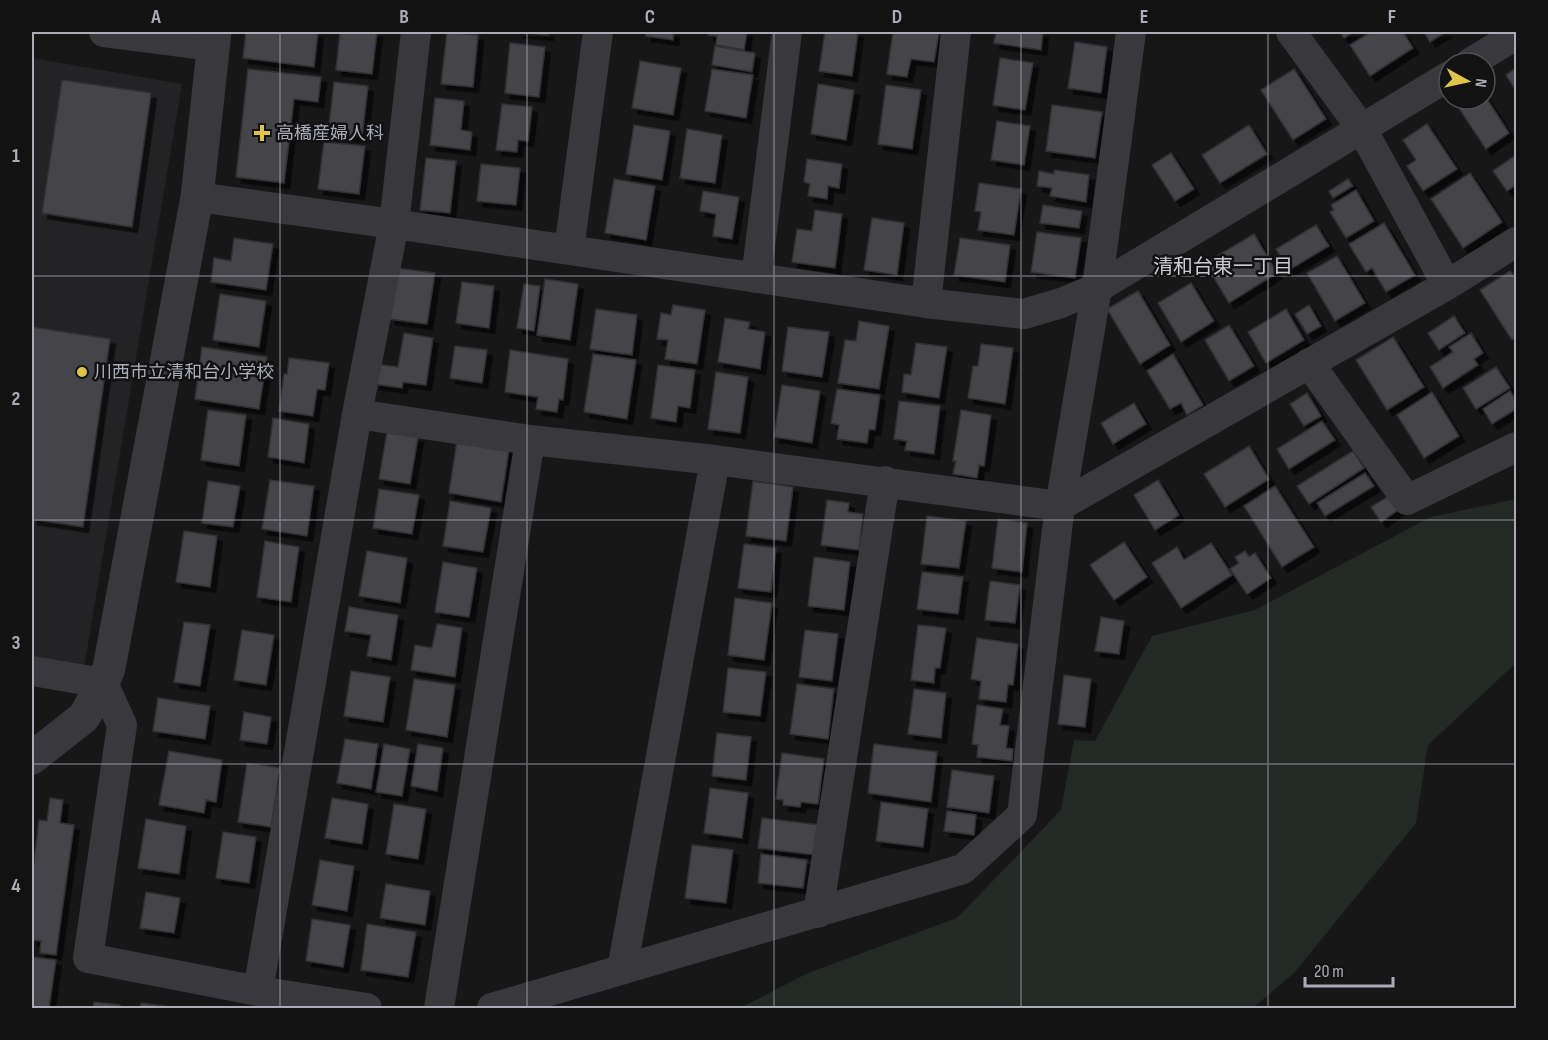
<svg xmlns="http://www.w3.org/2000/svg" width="1548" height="1040" viewBox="0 0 1548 1040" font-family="'Sofia Sans Condensed','Noto Sans JP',sans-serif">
<defs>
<filter id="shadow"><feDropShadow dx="5.5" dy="5.5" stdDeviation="0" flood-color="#0009"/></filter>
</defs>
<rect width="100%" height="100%" fill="#171718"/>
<path fill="#232325" d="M32 58 182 84 84 668 32 660Z"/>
<path fill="#232a25" d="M1516 499V663L1428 745 1416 823 1294 973 1253 1008H740L808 973 957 918 1061 810 1074 740 1095 741 1152 636 1255 610 1431 517Z"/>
<path fill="#444448" stroke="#313134" stroke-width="1.5" filter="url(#shadow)" d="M246 32H318L314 67 243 58Z
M340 32H377L372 74 336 70Z
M447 32 478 35 473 87 441 84Z
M517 32H548V35Z
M646 32H674L673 40 646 36Z
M708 32H747L744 50 716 45 717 36 708 35Z
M825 32H858L852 76 819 71Z
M893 32H939L934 62 911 59 907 77 887 74Z
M996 32H1043L1041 50 994 43Z
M1340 32H1354L1344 38Z
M1371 32H1403L1413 48 1370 76 1350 45Z
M1424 32H1446L1430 42Z
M1075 42 1107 47 1101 93 1068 88Z
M510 43 545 47 539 97 505 93Z
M715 46 755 53 752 72 712 65Z
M1000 58 1033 63 1025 110 993 105Z
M640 61 681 68 673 115 632 108Z
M1516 68V91L1506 75Z
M248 69 321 77 318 102 294 99 284 183 236 177Z
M712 69 753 75 746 118 705 111Z
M1294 69 1326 119 1293 140 1261 90Z
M62 80 151 93 132 227 42 213Z
M334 82 368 86 362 137 328 134Z
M818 84 854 90 846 140 811 134Z
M886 85 921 90 912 149 878 144Z
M1485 96 1509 133 1486 149 1456 104 1463 99H1485Z
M435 98 464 101 461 130 472 132 470 150 430 145Z
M502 104 532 107 528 141 518 140 517 152 496 150Z
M1052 105 1102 112 1095 158 1046 151Z
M997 121 1030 126 1024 165 991 160Z
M1427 124 1457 169 1423 191 1407 166 1416 160 1403 140Z
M634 125 670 131 662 180 626 174Z
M1249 125 1267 154 1220 183 1202 155Z
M687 129 722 135 715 183 680 178Z
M324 142 365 146 359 194 318 189Z
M1171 153 1194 189 1175 201 1152 165Z
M1516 155V185L1507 191 1493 171Z
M426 158 456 161 450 213 420 210Z
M807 159 842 164 839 188 828 186 827 199 808 196 810 184 804 182Z
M481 164 520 168 516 205 477 201Z
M1054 170 1089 175 1086 202 1050 196 1052 188 1037 186 1039 171 1054 174Z
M1470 173 1502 222 1463 248 1431 199Z
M614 179 655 186 646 240 605 233Z
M1348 179 1353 186 1333 198 1329 191Z
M979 183 1021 189 1014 235 978 230 981 212 975 211Z
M1356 190 1374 221 1346 238 1330 212 1334 210 1331 205Z
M703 191 739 197 732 239 713 236 716 214 700 211Z
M1043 205 1082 211 1079 228 1040 223Z
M815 210 842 214 835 268 792 262 797 229 812 231Z
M872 218 904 223 897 275 864 270Z
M1384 223 1415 275 1386 292 1372 268 1366 272 1349 244Z
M1316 225 1329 246 1289 270 1276 249Z
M1037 232 1081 238 1075 278 1031 272Z
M1254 234 1277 273 1229 303 1205 263Z
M234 238 273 244 266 290 211 282 214 258 231 261Z
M960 238 1010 245 1005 282 954 275Z
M1337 256 1365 303 1335 321 1307 273Z
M396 268 435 273 427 324 389 319Z
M1510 271 1516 277V337L1512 340 1480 290Z
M545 279 578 284 570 340 537 335Z
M462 282 494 286 489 328 456 323Z
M1191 283 1214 321 1181 342 1158 303Z
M524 284 540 286 534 331 517 328Z
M1138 291 1170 345 1140 364 1107 309Z
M220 294 266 301 259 347 213 340Z
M673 305 705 310 697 364 665 359 668 340 657 339 661 313 671 315Z
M1309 305 1321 326 1307 334 1295 314Z
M596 309 637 315 632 355 590 349Z
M1286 309 1304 340 1266 363 1248 332Z
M1454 316 1465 333 1439 350 1428 333Z
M725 318 750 322 748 329 765 332 760 369 718 362Z
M859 321 889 326 879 389 838 383 845 340 856 341Z
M1229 325 1254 366 1229 381 1205 340Z
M32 327 110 339 83 527 32 519Z
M788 327 829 332 822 377 782 371Z
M404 333 433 338 426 385 403 382 402 388 374 384 376 364 398 367Z
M1471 333 1483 353 1474 359 1478 365 1443 388 1430 367 1453 352 1449 347Z
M1393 337 1424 387 1387 410 1356 360Z
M916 343 947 347 939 398 902 392 904 374 911 375Z
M981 344 1013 348 1005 404 968 398 973 366H978Z
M455 346 487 350 482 383 450 378Z
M202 347 267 357 259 409 195 399Z
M510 350 568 359 563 400 559 399 557 412 536 409 538 397 505 392Z
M593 354 636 360 627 419 584 412Z
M1173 354 1203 405 1187 415 1181 403 1170 409 1147 371Z
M289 358 329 363 325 390 317 389 313 416 279 411 284 374H287Z
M658 365 695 370 690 408 678 406 676 422 651 418Z
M1496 367 1510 388 1476 409 1463 388Z
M716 372 748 377 740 433 708 429Z
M782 385 820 391 812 443 774 437Z
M837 389 880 395 875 430 869 429 867 443 837 439 839 425 831 423Z
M1510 391 1516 401V409L1492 424 1483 409Z
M1432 392 1459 436 1424 458 1397 415Z
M1307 393 1321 416 1304 426 1290 404Z
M899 401 940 406 934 454 905 450 907 441 894 439Z
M1134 403 1146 424 1113 444 1101 423Z
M208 410 246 415 239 466 201 460Z
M961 410 991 415 984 466 979 465 977 478 953 474 956 461H953Z
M273 418 309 424 304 463 268 457Z
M1322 421 1335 440 1289 469 1277 449Z
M387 432 418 437 410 484 379 479Z
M457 441 509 449 501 502 449 493Z
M1249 446 1269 479 1225 507 1204 474Z
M1353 451 1364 468 1309 504 1297 486Z
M1365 473 1374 486 1325 516 1317 503Z
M270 480 314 486 307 536 262 529Z
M1158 480 1179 515 1155 530 1134 495Z
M208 481 240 486 233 527 202 523Z
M753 481 793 487 786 541 746 536Z
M1275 486 1314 547 1282 567 1244 506Z
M379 489 419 495 412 534 373 528Z
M1389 496 1398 510 1381 522 1371 507Z
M827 500 849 503 848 512 863 514 859 550 821 545Z
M450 501 491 508 483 552 443 546Z
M927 516 966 521 959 568 921 564Z
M998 519 1027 523 1022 572 992 568Z
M184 531 217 536 210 587 176 582Z
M265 541 299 547 291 602 257 597Z
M1124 542 1147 577 1114 600 1090 565Z
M1211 543 1232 575 1181 608 1152 563 1177 547 1184 560Z
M744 544 776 548 771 592 738 588Z
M367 551 407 558 400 603 359 596Z
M1245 551 1249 557 1255 553 1271 578 1247 594 1230 569 1239 563 1235 557Z
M814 557 850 562 844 610 808 606Z
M443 562 477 568 469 617 435 612Z
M922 572 963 577 958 614 917 609Z
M990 581 1020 585 1015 623 985 620Z
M735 598 772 603 764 660 728 655Z
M349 607 398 615 391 660 367 656 371 635 345 631Z
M1101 617 1124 621 1119 654 1095 651Z
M184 622 210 625 200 686 174 682Z
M437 624 462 628 455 677 411 670 415 645 432 648Z
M918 625 946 628 940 668H935L934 683 911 680Z
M242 630 274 635 266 685 234 680Z
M805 630 838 634 832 681 799 677Z
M977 638 1018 644 1013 685 1008 684 1006 702 979 699 981 681 971 679Z
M728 668 766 672 760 716 723 712Z
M351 671 390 677 383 722 344 716Z
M1064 675 1091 679 1085 727 1058 724Z
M414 679 455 685 447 737 406 730Z
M797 684 834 689 828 739 790 734Z
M914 689 946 693 941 738 908 734Z
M158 698 210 706 205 739 153 731Z
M977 705 1003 709 1000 725 1009 726 1006 748 1013 749 1012 761 977 757 978 745 972 744Z
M244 712 271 717 267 744 240 740Z
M717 733 751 737 746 780 712 776Z
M345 739 378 744 371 789 337 783Z
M384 744 410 749 402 796 376 792Z
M418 744 443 748 437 791 411 786Z
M874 744 937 752 931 802 868 793Z
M169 751 222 760 216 802 206 800 204 813 159 805Z
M782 753 824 759 818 804 801 802 800 807 783 805V800L776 799Z
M247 763 280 768 271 827 238 822Z
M952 770 994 776 989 813 947 807Z
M710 788 748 793 742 838 704 833Z
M50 798 63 800 60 823 74 825 56 955 40 953 41 941 32 940V879L39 820 47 821Z
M332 798 368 804 362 844 325 838Z
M881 802 928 809 923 847 876 841Z
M394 804 426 809 418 859 386 854Z
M947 811 976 815 974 835 944 831Z
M762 818 820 825 816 855 758 848Z
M146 819 186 826 179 874 138 868Z
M223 832 256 837 249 883 216 878Z
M692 845 733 850 726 903 685 898Z
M761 854 807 860 803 888 758 883Z
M320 860 354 866 347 911 312 905Z
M386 884 430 891 425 925 380 918Z
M146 892 180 898 174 933 140 928Z
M312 919 350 925 343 967 306 961Z
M367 924 416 932 408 977 361 970Z
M32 957 56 960 49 1008H32Z
M94 1002 120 1005V1008H93Z
M141 1003 178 1008H140Z"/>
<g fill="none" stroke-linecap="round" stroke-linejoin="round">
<path stroke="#38383d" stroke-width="30" d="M104 32 213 46
M1291 32 1362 129 1447 285
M1470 63 1516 35
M197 197 394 224 926 303 1024 314 1061 303 1099 287 1449 76
M569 250 598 32
M756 278 787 32
M926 303 956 32
M1309 363 1407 500 1516 447
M357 414 394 224 416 32
M32 671 103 683 122 725 88 958 258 991 357 414 530 440 715 460 1060 506 1447 285 1516 242
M818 913 885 481
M622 970 715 460
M258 991 367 1008
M439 1008 530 440
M492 1008 963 869 1022 815 1060 506 1097 288 1131 32"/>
<path stroke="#38383d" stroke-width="33" d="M32 758 84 717 103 683 109 668 197 197 215 32"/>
</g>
<path fill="none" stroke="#aaacb7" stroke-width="1.5" stroke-opacity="0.55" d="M280 32V1008M527 32V1008M774 32V1008M1021 32V1008M1268 32V1008M32 276H1516M32 520H1516M32 764H1516"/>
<g fill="#ddc44a" stroke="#121213" stroke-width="2">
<path d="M259 124h6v6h6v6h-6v6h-6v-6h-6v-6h6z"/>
<circle cx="82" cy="372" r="6"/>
</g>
<g text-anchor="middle" stroke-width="5" stroke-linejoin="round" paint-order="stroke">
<g font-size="18" fill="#aaacb7" stroke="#121213" text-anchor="start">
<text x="276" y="139">高橋産婦人科</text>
<text x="94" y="378">川西市立清和台小学校</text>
</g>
<g font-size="20" fill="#cbccd3" stroke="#121213">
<text x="1223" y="273">清和台東一丁目</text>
</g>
</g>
<rect width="1548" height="1040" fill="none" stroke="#121213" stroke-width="66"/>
<g transform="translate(1467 81) rotate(98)"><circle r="28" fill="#121213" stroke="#4f5055" stroke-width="1.5"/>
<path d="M0-4.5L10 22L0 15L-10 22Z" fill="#ddc44a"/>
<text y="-9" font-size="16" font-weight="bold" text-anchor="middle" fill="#aaacb7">N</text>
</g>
<path d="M1305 977v9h88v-9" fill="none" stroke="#aaacb7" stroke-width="3"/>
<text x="1314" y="977" font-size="18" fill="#aaacb7" stroke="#121213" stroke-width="4.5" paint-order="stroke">20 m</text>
<rect x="33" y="33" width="1482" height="974" fill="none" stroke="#aaacb7" stroke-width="2"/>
<g font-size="20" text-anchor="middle" font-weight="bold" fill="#aaacb7">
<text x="156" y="23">A</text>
<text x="404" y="23">B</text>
<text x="650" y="23">C</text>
<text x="897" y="23">D</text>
<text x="1144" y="23">E</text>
<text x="1392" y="23">F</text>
<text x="16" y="162">1</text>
<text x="16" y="405">2</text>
<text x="16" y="649">3</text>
<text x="16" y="892">4</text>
</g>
</svg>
